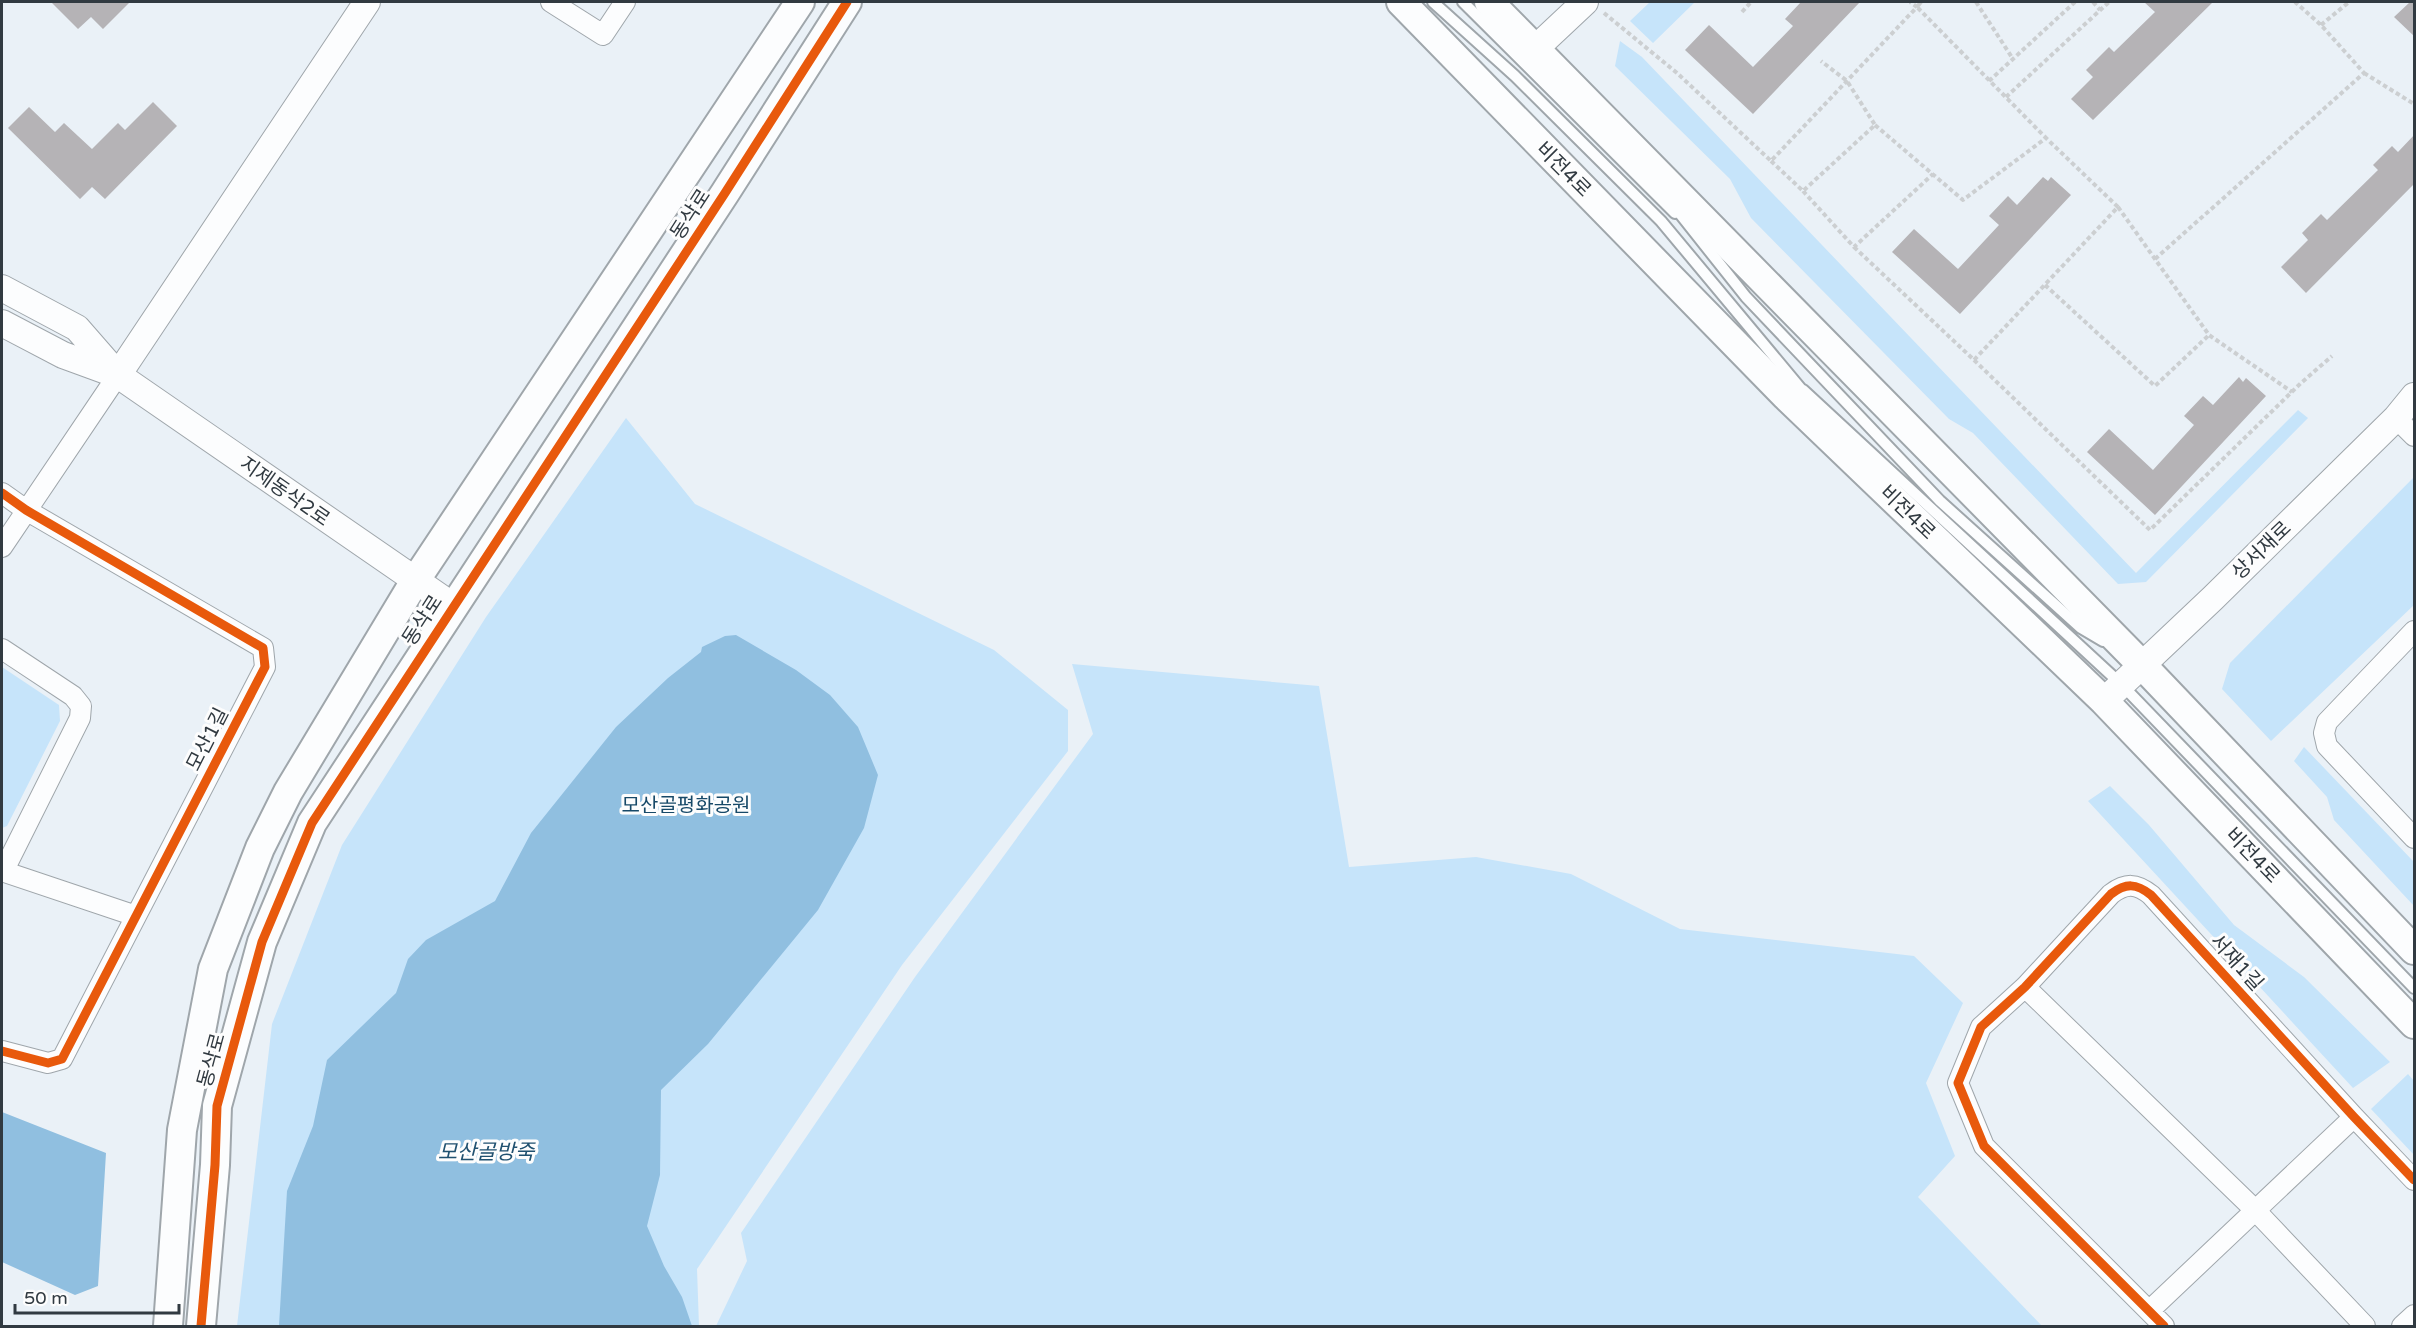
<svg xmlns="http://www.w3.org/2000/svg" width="2416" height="1328" viewBox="0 0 2416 1328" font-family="'Varela Round','Noto Sans KR',sans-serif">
<rect width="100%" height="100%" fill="#eaf1f7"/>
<path fill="#c6e4fa" d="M1650 2H1695L1653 43 1630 21Z
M1620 41 1642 57 2136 573 2298 410 2308 418 2146 582 2118 584 1973 433 1949 419 1751 218 1730 179 1615 66Z
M626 418 695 504 994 650 1068 710V751L902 965 697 1269 699 1326H237L272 1024 342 845 486 617Z
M2414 477V605L2271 741 2222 689 2230 663Z
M1072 664 1319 686 1349 867 1476 857 1571 874 1680 929 1914 956 1963 1003 1926 1083 1955 1156 1918 1197 2042 1326H716L747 1261 741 1233 915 977 1093 734Z
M2 667 59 705 60 721 7 826 2 828Z
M2304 747 2414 862V906L2334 820 2327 797 2294 761Z
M2110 786 2149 825 2234 925 2304 977 2390 1062 2353 1088 2088 801Z
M2408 1074 2414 1081V1155L2371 1109Z"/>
<path fill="#90bfe0" d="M736 635 796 670 830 695 858 727 878 775 864 828 818 910 708 1044 661 1090 660 1175 647 1226 664 1266 682 1297 692 1326H279L287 1191 313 1126 327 1060 396 993 408 959 426 940 495 901 531 833 616 727 668 678 701 652 702 647 725 636Z
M2 1112 106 1153 98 1286 75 1295 2 1262Z"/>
<path fill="#b5b3b6" d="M51 2H130L103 29 91 17 78 29Z
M1801 2H1860L1753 114 1685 50 1709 25 1753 67 1793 26 1785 19Z
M2144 2H2213L2093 120 2071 99 2093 77 2086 70 2109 47 2114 52 2155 12Z
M2410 2H2415V37L2394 17Z
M153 102 177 126 105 199 92 187 80 199 8 128 29 107 55 132 64 123 92 149 118 123 125 130Z
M2415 134V183L2306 293 2281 267 2308 240 2302 233 2321 214 2327 220 2378 170 2373 165 2392 146 2398 152Z
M2043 177 2048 181 2051 177 2071 195 1960 314 1892 252 1914 229 1958 269 1999 225 1989 216 2008 196 2017 205Z
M2239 377 2243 382 2246 378 2266 396 2155 515 2087 452 2109 429 2153 470 2194 425 2184 416 2203 396 2213 405Z"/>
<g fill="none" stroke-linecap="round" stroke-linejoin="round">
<defs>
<path id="service" d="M1433 2 1515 76 1661 221 1806 395
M1463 2 1675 213
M1673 205 1746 297 1940 501 2081 628 2103 641
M1803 390 2121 684 2414 988"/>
<path id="minor" d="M551 2 603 35 625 2
M2396 418 2414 436
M2 493 26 510 263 648 265 667 62 1059 48 1063 2 1051
M2 547 118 375
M2414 631 2327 722 2324 733 2327 746 2414 838
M2 649 73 696 81 706 80 718 3 872
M2 871 136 916
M2025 987 2254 1209 2365 1326
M2149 1311 2354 1117
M2164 1326 1984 1146 1958 1083 1981 1027 2025 987 2111 894C2126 883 2136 883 2151 895L2354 1117 2414 1180
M2402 1326 2414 1315"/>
<path id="tertiary" d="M1536 48 1585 2
M2 288 77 328 118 375 453 606
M2 323 63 355 115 374
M118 375 367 2
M2104 701 2213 598 2396 418 2414 396"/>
<path id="secondary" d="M1401 2 1786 396 2104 701 2414 1024
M1489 2 2142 665 2414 950
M168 1326 182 1130 213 969 260 848 288 792 415 581 800 2
M201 1326 215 1165 217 1106 262 942 312 823 725 193 847 2"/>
</defs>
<use href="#service" stroke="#9fa6ab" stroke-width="14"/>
<use href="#minor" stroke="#9fa6ab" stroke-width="22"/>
<use href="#tertiary" stroke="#9fa6ab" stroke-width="28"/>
<use href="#secondary" stroke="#9fa6ab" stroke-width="32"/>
<path stroke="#cccfd1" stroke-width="4" stroke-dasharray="4.5 3" stroke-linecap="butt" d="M1976 2 2013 59
M2093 2 2100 10
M1742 12 1751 2
M1604 13 1677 73 1771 161 1917 7 1910 2
M2321 25 2349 2
M2364 73 2414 104
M1989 81 2075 2
M2006 97 2109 2
M1875 125 1963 200 2046 138 1917 7 1921 2
M1771 161 1803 191 1875 125 1847 81 1821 61
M1803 191 1854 247 1933 174
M2118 207 2209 335 2292 392
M1854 247 1974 360 2118 207 2046 138
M2155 259 2364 73 2321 25 2295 2
M2045 285 2155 386 2209 335
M1974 360 2150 530 2301 383 2332 356"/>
<use href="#service" stroke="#fcfdfe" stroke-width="10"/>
<use href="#minor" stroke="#fcfdfe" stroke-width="20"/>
<use href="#tertiary" stroke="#fcfdfe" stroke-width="26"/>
<use href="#secondary" stroke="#fcfdfe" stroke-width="28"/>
<defs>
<path id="cycleway" d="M2 493 26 510 263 648 265 667 62 1059 48 1063 2 1051
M201 1326 215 1165 217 1106 262 942 312 823 725 193 847 2
M2164 1326 1984 1146 1958 1083 1981 1027 2025 987 2111 894C2126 883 2136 883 2151 895L2354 1117 2414 1180"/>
</defs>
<use href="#cycleway" stroke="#fdfdfd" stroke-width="13"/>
<use href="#cycleway" stroke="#e8590c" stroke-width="9"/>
</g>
<g text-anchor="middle" stroke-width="6" stroke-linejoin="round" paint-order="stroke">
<g font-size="20" fill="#313a41" stroke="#fdfdfd">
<text transform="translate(1564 169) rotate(45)" y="7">비전4로</text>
<text transform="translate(690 214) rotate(-57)" y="7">동삭로</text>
<text transform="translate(285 491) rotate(35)" y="7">지제동삭2로</text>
<text transform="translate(1908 512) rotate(44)" y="7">비전4로</text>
<text transform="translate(2261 550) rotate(-44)" y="7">상서재로</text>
<text transform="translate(422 620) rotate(-57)" y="7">동삭로</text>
<text transform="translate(207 739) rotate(-63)" y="7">모산1길</text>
<text transform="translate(2253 855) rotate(46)" y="7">비전4로</text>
<text transform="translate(2237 962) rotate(48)" y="7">서재1길</text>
<text transform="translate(211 1060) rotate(-75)" y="7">동삭로</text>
</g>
<g font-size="20" fill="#174968" stroke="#fdfdfd">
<text x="686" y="812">모산골평화공원</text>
</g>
<g font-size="21" font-style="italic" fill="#205170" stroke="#fdfdfd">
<text x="486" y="1159">모산골방죽</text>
</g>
</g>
<rect width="2416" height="1328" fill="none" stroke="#313a41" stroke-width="6"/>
<path d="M15 1304v9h164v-9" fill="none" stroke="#313a41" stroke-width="3"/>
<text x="24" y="1304" font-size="18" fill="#313a41" stroke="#fdfdfd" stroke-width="4.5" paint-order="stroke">50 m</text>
</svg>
